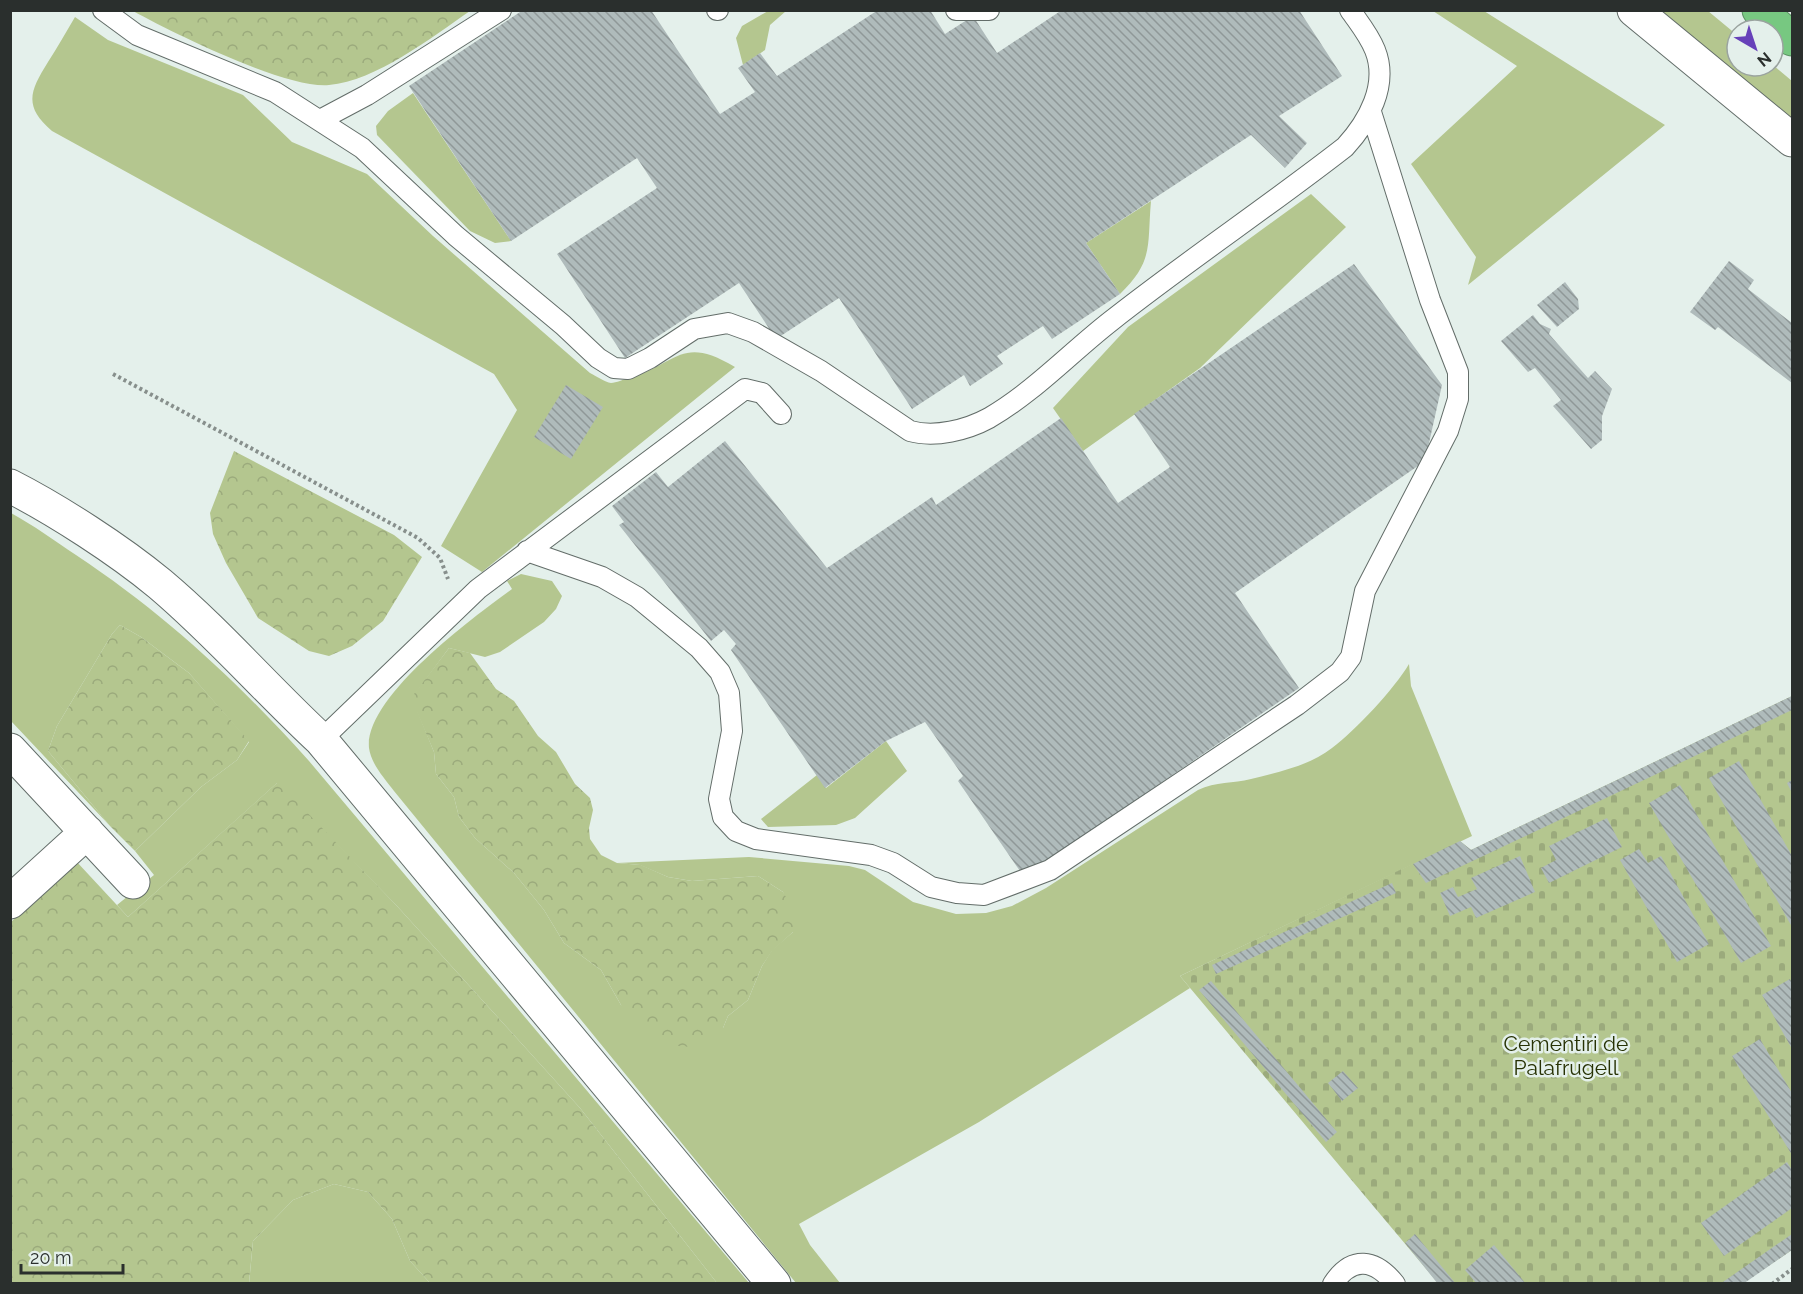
<svg xmlns="http://www.w3.org/2000/svg" width="1803" height="1294" viewBox="0 0 1803 1294" font-family="Raleway,sans-serif">
<defs>
<pattern id="forest-crowns" width="20" height="18" patternUnits="userSpaceOnUse" patternTransform="scale(1.5)"><rect width="20" height="18" fill="#b4c68f"/><path d="M2 6a3 3 0 1 1 6 0M12 15a3 3 0 1 1 6 0" fill="none" stroke="#9baa7c"/></pattern>
<pattern id="cemetery-stones" width="16" height="16" patternUnits="userSpaceOnUse" patternTransform="scale(1.5)"><rect width="16" height="16" fill="#b4c68f"/><path d="M2 7V4a2 2 0 0 1 4 0v3zM10 15v-3a2 2 0 0 1 4 0v3z" fill="#9baa7c"/></pattern>
<pattern id="building-back-hatch" width="6" height="6" patternUnits="userSpaceOnUse" patternTransform="scale(1.5)"><rect width="6" height="6" fill="#afbbbb"/><path d="M-1 5l2 2M0 0l6 6M5-1l2 2" fill="none" stroke="#8f9898"/></pattern>
</defs>
<rect width="100%" height="100%" fill="#e4f0eb"/>
<path fill="#b4c68f" d="M768 11H786L770 25 765 50 743 65 736 38 742 26Z
M1433 11H1484L1665 125 1468 285 1476 257 1411 164 1517 66Z
M1656 11H1708L1737 35V66L1773 65 1792 81V122Z
M75 17 108 40 243 95 292 142 367 174 433 236 590 373C596 376 605 382 611 383 616 383 624 379 629 378 679 363 681 335 735 367L482 572 441 546 517 410 494 374 52 131C23 106 30 91 48 62 57 48 66 32 75 17Z
M413 93 511 241 495 243 470 231 377 135 376 126 388 111Z
M1311 194 1346 227 1200 368 1083 451 1053 408 1128 327Z
M1151 201C1147 246 1154 261 1120 294L1086 243Z
M11 513C33 525 55 541 76 555 166 615 237 681 309 761L749 1283H717L580 1108 397 906 277 783 128 917 117 905 154 875 135 851 201 787 237 760 249 742 189 673 141 637 120 625 112 634 57 726 48 751 110 826 11 721Z
M521 574 552 581 562 596 556 609 544 622 500 652 485 657 449 648 412 698 434 752 436 774 454 797 459 817 475 838 514 873 544 910 564 943 601 970 621 1005 723 1028 728 1016 748 1000 762 966 772 950 793 932 783 892 758 876 692 881 668 877 640 865 617 863 749 857 849 866 865 870 913 902 956 914 986 913 1012 906 1046 888 1198 790C1216 781 1233 784 1251 779 1278 772 1309 766 1332 748 1355 731 1395 688 1409 664L1411 686 1472 836 1180 976 1190 988 979 1122 799 1224 810 1245 840 1283H796L394 791C385 779 371 764 369 748 364 697 475 616 512 589L507 581Z
M886 741 907 771 855 818 836 825 768 827 761 819 817 775 826 788Z
M334 1184 368 1192 392 1219 410 1261 430 1283 249 1284 253 1241 293 1200Z"/>
<path fill="url(#forest-crowns)" d="M133 11H470C432 37 376 81 329 85 286 89 173 33 133 11Z
M234 451 394 535 422 557 383 621 352 646 329 656 309 651 258 618 226 563 213 534 210 513Z
M120 625 141 637 189 673 249 741 237 760 201 787 135 851 110 826 48 751 57 726 112 634Z
M449 648 470 653 496 689 514 701 538 736 556 752 575 784 590 798 593 810 589 828 590 839 601 855 617 863 641 865 668 877 692 881 758 876 783 892 795 912 793 932 772 951 762 966 748 1000 728 1016 723 1028 691 1047 667 1045 649 1033 621 1005 601 970 564 943 544 910 514 873 475 838 459 817 454 797 436 774 434 752 411 698Z
M278 782 397 906 580 1108 717 1283H430L410 1261 392 1219 368 1192 334 1184 293 1200 253 1241 249 1283 11 1284V922L76 861 128 917Z"/>
<path fill="url(#cemetery-stones)" d="M1792 696V1250L1743 1283H1438L1180 976 1460 841 1471 850Z"/>
<path fill="url(#building-back-hatch)" d="M523 10H651L720 114 755 92 738 68 760 53 777 76 878 10H930L945 34 973 16 997 53 1062 10H1299L1342 76 1279 116 1307 143 1285 168 1251 135 1086 243 1120 294 1052 339 1043 326 997 356 1003 364 970 386 964 375 912 409 839 298 776 339 739 283 625 358 557 254 657 188 637 158 511 241 409 86Z
M1729 261 1754 280 1748 289 1792 323V383L1718 327 1715 330 1690 312Z
M1354 264 1442 385 1425 461 1235 593 1299 688 1024 877 958 781 963 776 925 722 886 741 825 788 731 650 736 644 724 630 711 641 619 525 624 522 612 506 656 472 668 487 725 441 827 568 932 497 936 505 1061 418 1118 503 1170 467 1134 414Z
M1565 282 1578 299 1579 309 1557 327 1537 305Z
M1533 315 1540 324 1551 329 1549 334 1588 378 1595 371 1612 389 1602 416V440L1591 449 1553 406 1561 400 1535 368 1528 372 1501 341Z
M566 385 603 407 571 459 534 437Z
M1792 696V710L1426 883 1413 864 1460 841 1471 850Z
M1739 761 1792 856V927L1709 778Z
M1792 780V793L1787 783Z
M1680 785 1771 946 1741 963 1649 803Z
M1607 818 1622 847 1549 883 1541 868 1556 860 1549 846Z
M1639 849 1648 863 1661 856 1709 944 1677 962 1620 860Z
M1520 856 1535 892 1476 918 1471 907 1450 916 1440 893 1453 887 1458 897 1477 889 1471 878Z
M1392 883 1396 893 1216 974 1212 965Z
M1790 979 1792 983V1049L1762 995Z
M1211 981 1337 1132 1326 1142 1199 990Z
M1760 1039 1792 1093V1155L1732 1056Z
M1343 1071 1358 1088 1342 1101 1328 1083Z
M1787 1162 1792 1170V1208L1724 1256 1701 1223Z
M1415 1234 1456 1284H1438L1405 1243Z
M1792 1234V1250L1743 1284H1720Z
M1494 1245 1526 1284H1477L1465 1270Z"/>
<g fill="none" stroke-linecap="round" stroke-linejoin="round">
<defs>
<path id="service" d="M103 10 137 35 275 92 362 148 456 236 563 325 598 358 614 368 628 369 650 358 694 329 728 323 753 332 821 371 910 431C935 438 967 430 989 418 1035 391 1070 353 1111 321 1187 261 1268 207 1345 147 1368 122 1389 85 1375 50 1369 35 1359 23 1350 10
M717 10H718
M956 10H989
M320 120 367 95 501 10
M527 551 602 577 637 597 699 648 720 672 729 693 732 731 719 799 723 817 736 831 756 839 871 855 893 863 931 887 957 893 984 895 1050 870 1297 705 1340 672 1351 657 1365 591 1448 431 1458 399V372L1430 300 1371 112
M321 740 478 589 745 389 762 393 781 414
M1333 1284C1352 1255 1375 1259 1395 1284"/>
<path id="minor" d="M1634 10 1792 140
M10 486C57 510 119 550 160 584 217 632 266 689 321 740L774 1284
M10 750 133 882
M10 902 87 832"/>
<path id="motorway" d="M1759 10 1792 39"/>
</defs>
<use href="#service" stroke="#636d69" stroke-width="22"/>
<use href="#minor" stroke="#636d69" stroke-width="35"/>
<use href="#motorway" stroke="#5c9264" stroke-width="35"/>
<path stroke="#878f8c" stroke-width="4" stroke-dasharray="3 3" stroke-linecap="butt" d="M113 374 418 538 440 558 448 579
M1772 1284 1792 1269"/>
<use href="#service" stroke="#fff" stroke-width="20"/>
<use href="#minor" stroke="#fff" stroke-width="33"/>
<use href="#motorway" stroke="#77c881" stroke-width="33"/>
</g>
<g text-anchor="middle" stroke-width="5" stroke-linejoin="round" paint-order="stroke">
<g font-size="21" fill="#273204" stroke="#e4f0eb">
<text x="1566" y="1051">Cementiri de<tspan x="1566" dy="24">Palafrugell</tspan></text>
</g>
</g>
<rect width="1803" height="1294" fill="none" stroke="#2a2f2d" stroke-width="24"/>
<g transform="translate(1755 48) rotate(141)"><circle r="28" fill="#e4f0eb" stroke="#9aa39f" stroke-width="1.5"/>
<path d="M0-4.5L10 22L0 15L-10 22Z" fill="#6741b9"/>
<text y="-9" font-size="16" font-weight="bold" text-anchor="middle" fill="#2a2f2d">N</text>
</g>
<path d="M21 1264v9h102v-9" fill="none" stroke="#2a2f2d" stroke-width="3"/>
<text x="30" y="1264" font-size="18" fill="#2a2f2d" stroke="#e4f0eb" stroke-width="4.5" paint-order="stroke">20 m</text>
</svg>
